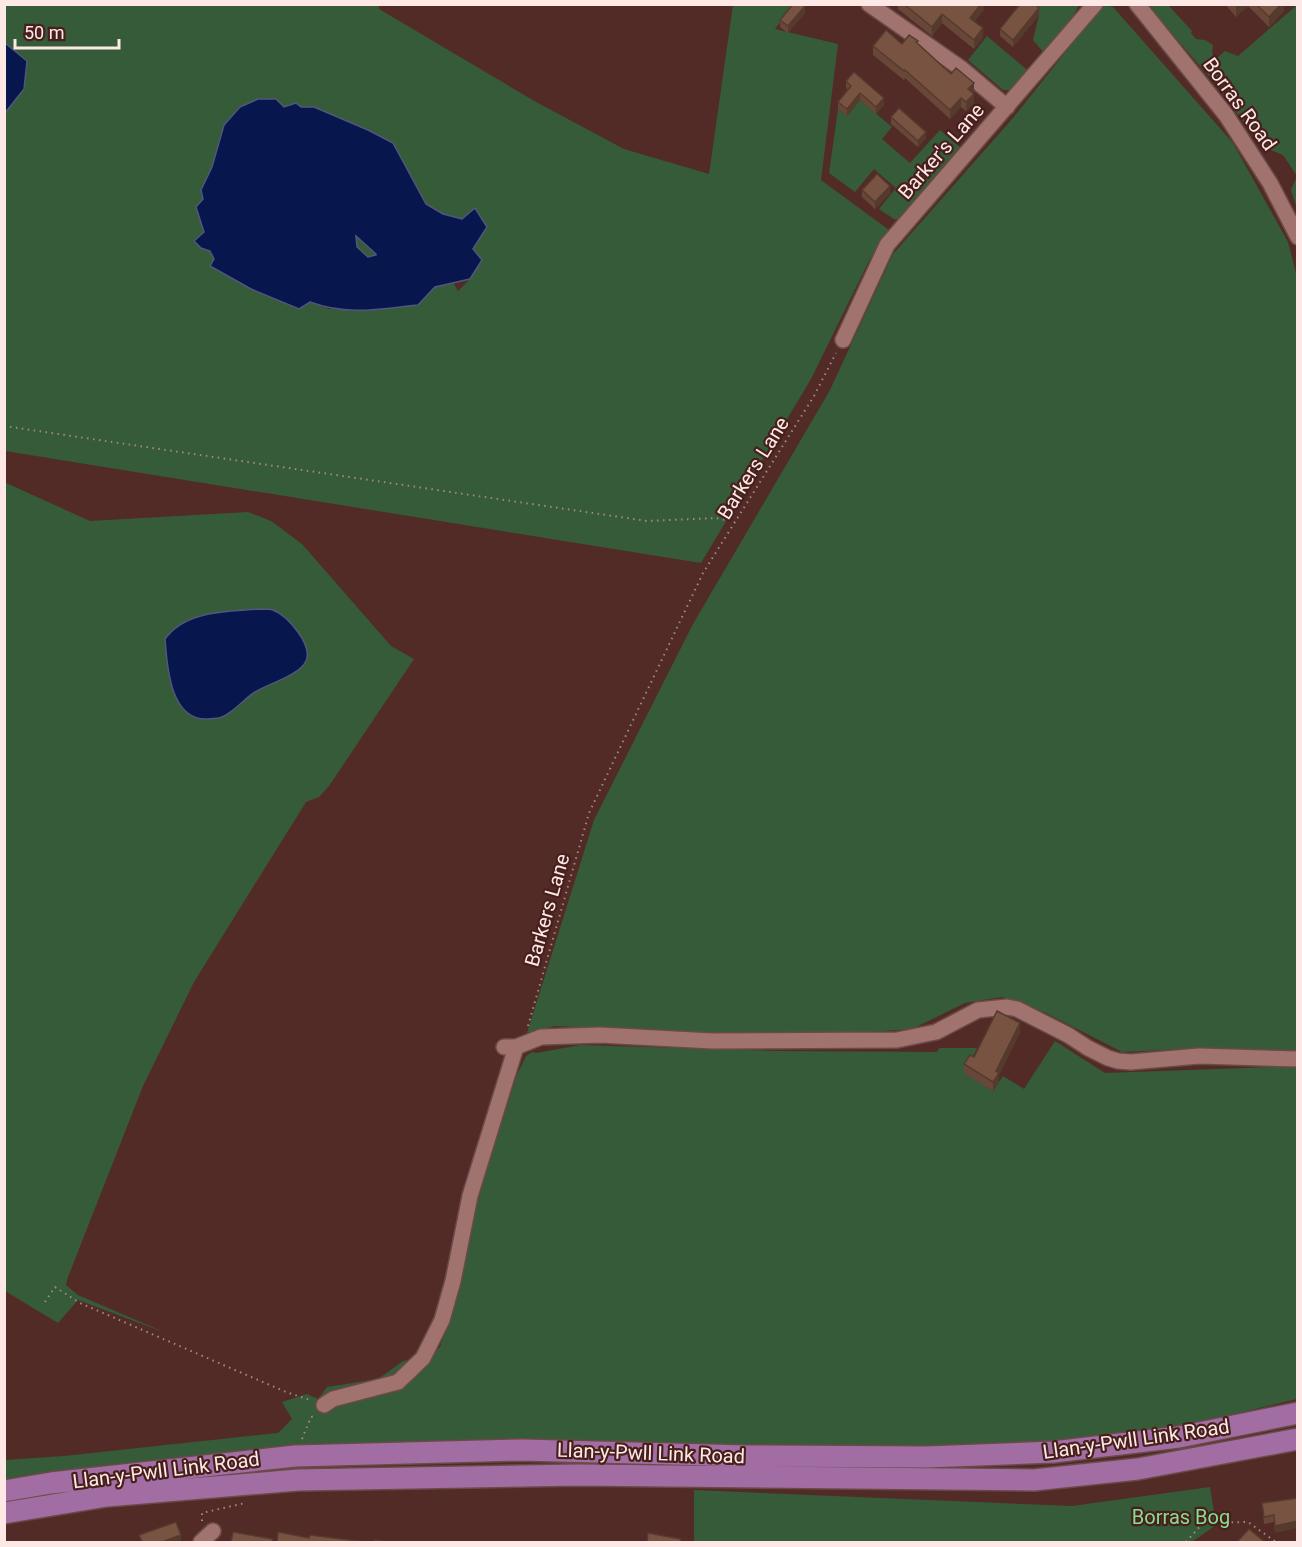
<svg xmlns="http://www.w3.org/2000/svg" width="1302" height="1547" viewBox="0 0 1302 1547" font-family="Roboto,sans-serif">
<rect width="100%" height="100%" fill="#522b27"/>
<path fill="#365b39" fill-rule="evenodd" d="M5 5H379V9L536 102 624 149 709 174 733 5H793L775 29 838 44 821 180 889 230 869 261 811 379 701 563 5 451V113L24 89 27 61 5 43ZM258 99 284 107H314L368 130 393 143 426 204 443 214 462 219 475 208 470 279 458 291 453 282 435 287 418 305 361 311 329 309 210 267 215 259 210 251 201 248 204 232 196 207 203 199 201 190 212 167 224 125 240 107Z
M1027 5H1079L1070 22 1044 53 1033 40 1039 15Z
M1103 5 1113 7 1233 143 1288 242 1297 277V1053L1185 1049 1122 1052 1046 1013 1002 997 965 1003 912 1029 841 1034 740 1036 555 1026 527 1033 594 820 693 624 830 390 893 254 1013 118Z
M1147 5H1168L1192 31 1191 33 1196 39 1205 40 1213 45 1212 53 1216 59 1225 51 1238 56 1297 5V209L1291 190 1297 176 1283 155 1261 146 1214 82Z
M987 36 1032 74 1018 90H1003L968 60Z
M860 100 892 127 882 139 910 163 940 130 961 148 962 152 902 220 894 219 879 209 896 188 874 169 855 192 829 173 838 109 847 116Z
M356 236 377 255 369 258 357 247Z
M4 482 90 521 248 512 271 521 302 544 391 646 414 659 329 786 319 797 306 802 194 982 143 1086 68 1277 66 1285 78 1295 166 1333 78 1300 58 1323 5 1291ZM260 609 273 610 295 672 255 692 221 718 203 615Z
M1055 1041 1105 1073 1297 1066V1399L1179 1427 1017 1448 262 1453 55 1472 5 1479V1460L64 1456 278 1433 292 1419 282 1402 307 1394 318 1399 327 1387 378 1379 403 1361 426 1357 440 1347 460 1286 480 1190 517 1075 526 1056 532 1052 536 1053 580 1045 778 1051 937 1052 939 1048H977L965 1073 993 1091 1003 1076 1024 1089Z
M1210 1487 1216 1525 1192 1542H694V1490L1072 1506Z"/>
<path fill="#07174e" stroke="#51567c" stroke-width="1.5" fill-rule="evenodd" d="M5 43 27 61 24 89 5 113Z
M258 99H276L284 107 296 103 301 107H314L368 130 393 143 426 204 443 214 462 219 475 208 487 227 473 249 482 260 470 279 435 287 418 305C379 309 348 316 310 302L299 309 251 289 210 266 214 259 210 251 201 248 194 241 204 232 196 207 203 199 201 190 212 167 224 125 240 107ZM356 236 376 254V255L368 257 357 247Z
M260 609C263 609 270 609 273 610 288 616 313 645 306 661 300 675 268 684 255 692 244 699 234 712 222 717 218 719 212 718 208 719 170 721 167 666 165 639 186 610 227 612 260 609Z"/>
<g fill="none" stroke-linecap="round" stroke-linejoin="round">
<defs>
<path id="minor" d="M869 4 962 69 1007 107
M1137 4 1226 115 1270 183 1298 237
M843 340 887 245 1095 4
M504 1047H516L541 1037 600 1035 712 1041 897 1040 936 1032 978 1010 1007 1007 1017 1009 1068 1035 1088 1048 1108 1058 1118 1061 1131 1062 1199 1056 1298 1059
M324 1405 333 1399 398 1382 423 1358 442 1320 453 1281 470 1196 516 1047
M201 1542 213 1531"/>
<path id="highway" d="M4 1491 51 1483 295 1456 522 1450 746 1456 927 1457 1053 1452 1179 1437 1298 1413
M4 1513 107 1496 298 1480 578 1475 1034 1480 1138 1469 1298 1439"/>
</defs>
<use href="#minor" stroke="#6a4a47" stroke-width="18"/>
<use href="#highway" stroke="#6a4a47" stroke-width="24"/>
<path stroke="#a68885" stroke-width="2" stroke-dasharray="1.5 4.5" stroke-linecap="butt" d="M4 426 647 521 716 518 735 522
M528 1026 589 813 703 573 814 396 836 353
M45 1302 55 1287 80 1303 286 1392 310 1400
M302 1439 311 1417 315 1416
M202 1521V1513L245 1503
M1186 1542 1203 1523 1248 1522 1276 1542"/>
<use href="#minor" stroke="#a0736e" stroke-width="15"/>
<use href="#highway" stroke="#a26da3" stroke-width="21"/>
</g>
<path fill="#684738" d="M898 4H984V10L974 21 983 37 974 49 942 23 932 36 898 9Z
M1225 4H1284V11L1269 27 1248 6 1236 17Z
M805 13 788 33 780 27V20Z
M1039 15 1013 47 1000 36V29Z
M902 44H918L951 74 974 92 973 93 974 103 966 111 961 107 950 119 905 78 904 80 873 55V46Z
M846 81 884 105 876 114 860 100 847 116 838 109V102L848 90 846 88Z
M891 117 926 138 918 147 891 124Z
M862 190 890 193 875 209 862 197Z
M1020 1032 999 1075V1082L993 1091 964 1073V1064L974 1057Z
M1298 1498 1275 1533 1274 1522 1264 1524 1262 1503Z"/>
<path fill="#553a2e" d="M981 4H984V10L970 27V18Z
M1239 4H1248V6L1236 17V7Z
M1281 4H1284V11L1269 27V17Z
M805 6V13L788 33V26Z
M1039 8V15L1013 47V40Z
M942 14V23L932 36V27Z
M983 28V37L974 49V40Z
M974 83V92L968 97V89Z
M860 93V100L847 116V109Z
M974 94V103L966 111V102Z
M884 98V105L876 114V107Z
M961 98V107L950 119V110Z
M926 132V138L918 147V141Z
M890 186V193L875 209V202Z
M1020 1023V1032L999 1075V1082L993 1091V1082L996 1071Z
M1298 1521V1528L1275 1533V1526Z
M181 1535V1542H162Z"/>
<path fill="#795341" stroke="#553a2e" stroke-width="1.5" d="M793 4H803L805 6 788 26 780 20Z
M904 4H981L970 18 983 28 974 40 942 14 932 27Z
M1020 4H1035L1039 8 1013 40 1000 29Z
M1256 4H1281L1269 17Z
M886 30 902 44 909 35 918 41 916 42 951 74 956 68 974 83 968 89 974 94 966 102 961 98 950 110 905 70 904 71 873 46Z
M854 72 884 98 876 107 860 93 847 109 838 102 851 86 846 81Z
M899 108 926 132 918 141 891 117Z
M877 174 890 186 875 202 862 190Z
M997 1011 1020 1023 996 1071 999 1073 993 1082 964 1064 970 1055 974 1057Z
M1298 1498V1521L1275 1526 1274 1515 1264 1517 1262 1503Z
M176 1522 181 1535 162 1542H142L139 1535Z
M1249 1529 1265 1542H1237Z
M233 1532 273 1539 272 1542H231Z
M278 1532 309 1538 310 1535 366 1542H277Z
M648 1533 681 1539 680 1542H647Z
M374 1540 391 1542H374Z"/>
<g text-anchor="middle" stroke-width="4.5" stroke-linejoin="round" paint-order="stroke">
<g font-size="20" fill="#fee8e6" stroke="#47201d">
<text transform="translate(1240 104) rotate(54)" y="7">Borras Road</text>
<text transform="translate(941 151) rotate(-49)" y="7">Barker's Lane</text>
<text transform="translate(753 468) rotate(-58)" y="7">Barkers Lane</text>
<text transform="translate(547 910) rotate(-74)" y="7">Barkers Lane</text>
<text transform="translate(1136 1439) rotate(-8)" y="7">Llan-y-Pwll Link Road</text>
<text transform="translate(651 1453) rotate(2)" y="7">Llan-y-Pwll Link Road</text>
<text transform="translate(166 1470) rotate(-7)" y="7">Llan-y-Pwll Link Road</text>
</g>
<g font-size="20" fill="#8adc90" stroke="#47201d">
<text x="1181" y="1524">Borras Bog</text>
</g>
</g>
<rect width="1302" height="1547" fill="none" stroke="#fee8e6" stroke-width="12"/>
<path d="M15 39v9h104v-9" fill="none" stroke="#fee8e6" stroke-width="3"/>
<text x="24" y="39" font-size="18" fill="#fee8e6" stroke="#47201d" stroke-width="4.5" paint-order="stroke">50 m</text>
</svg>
